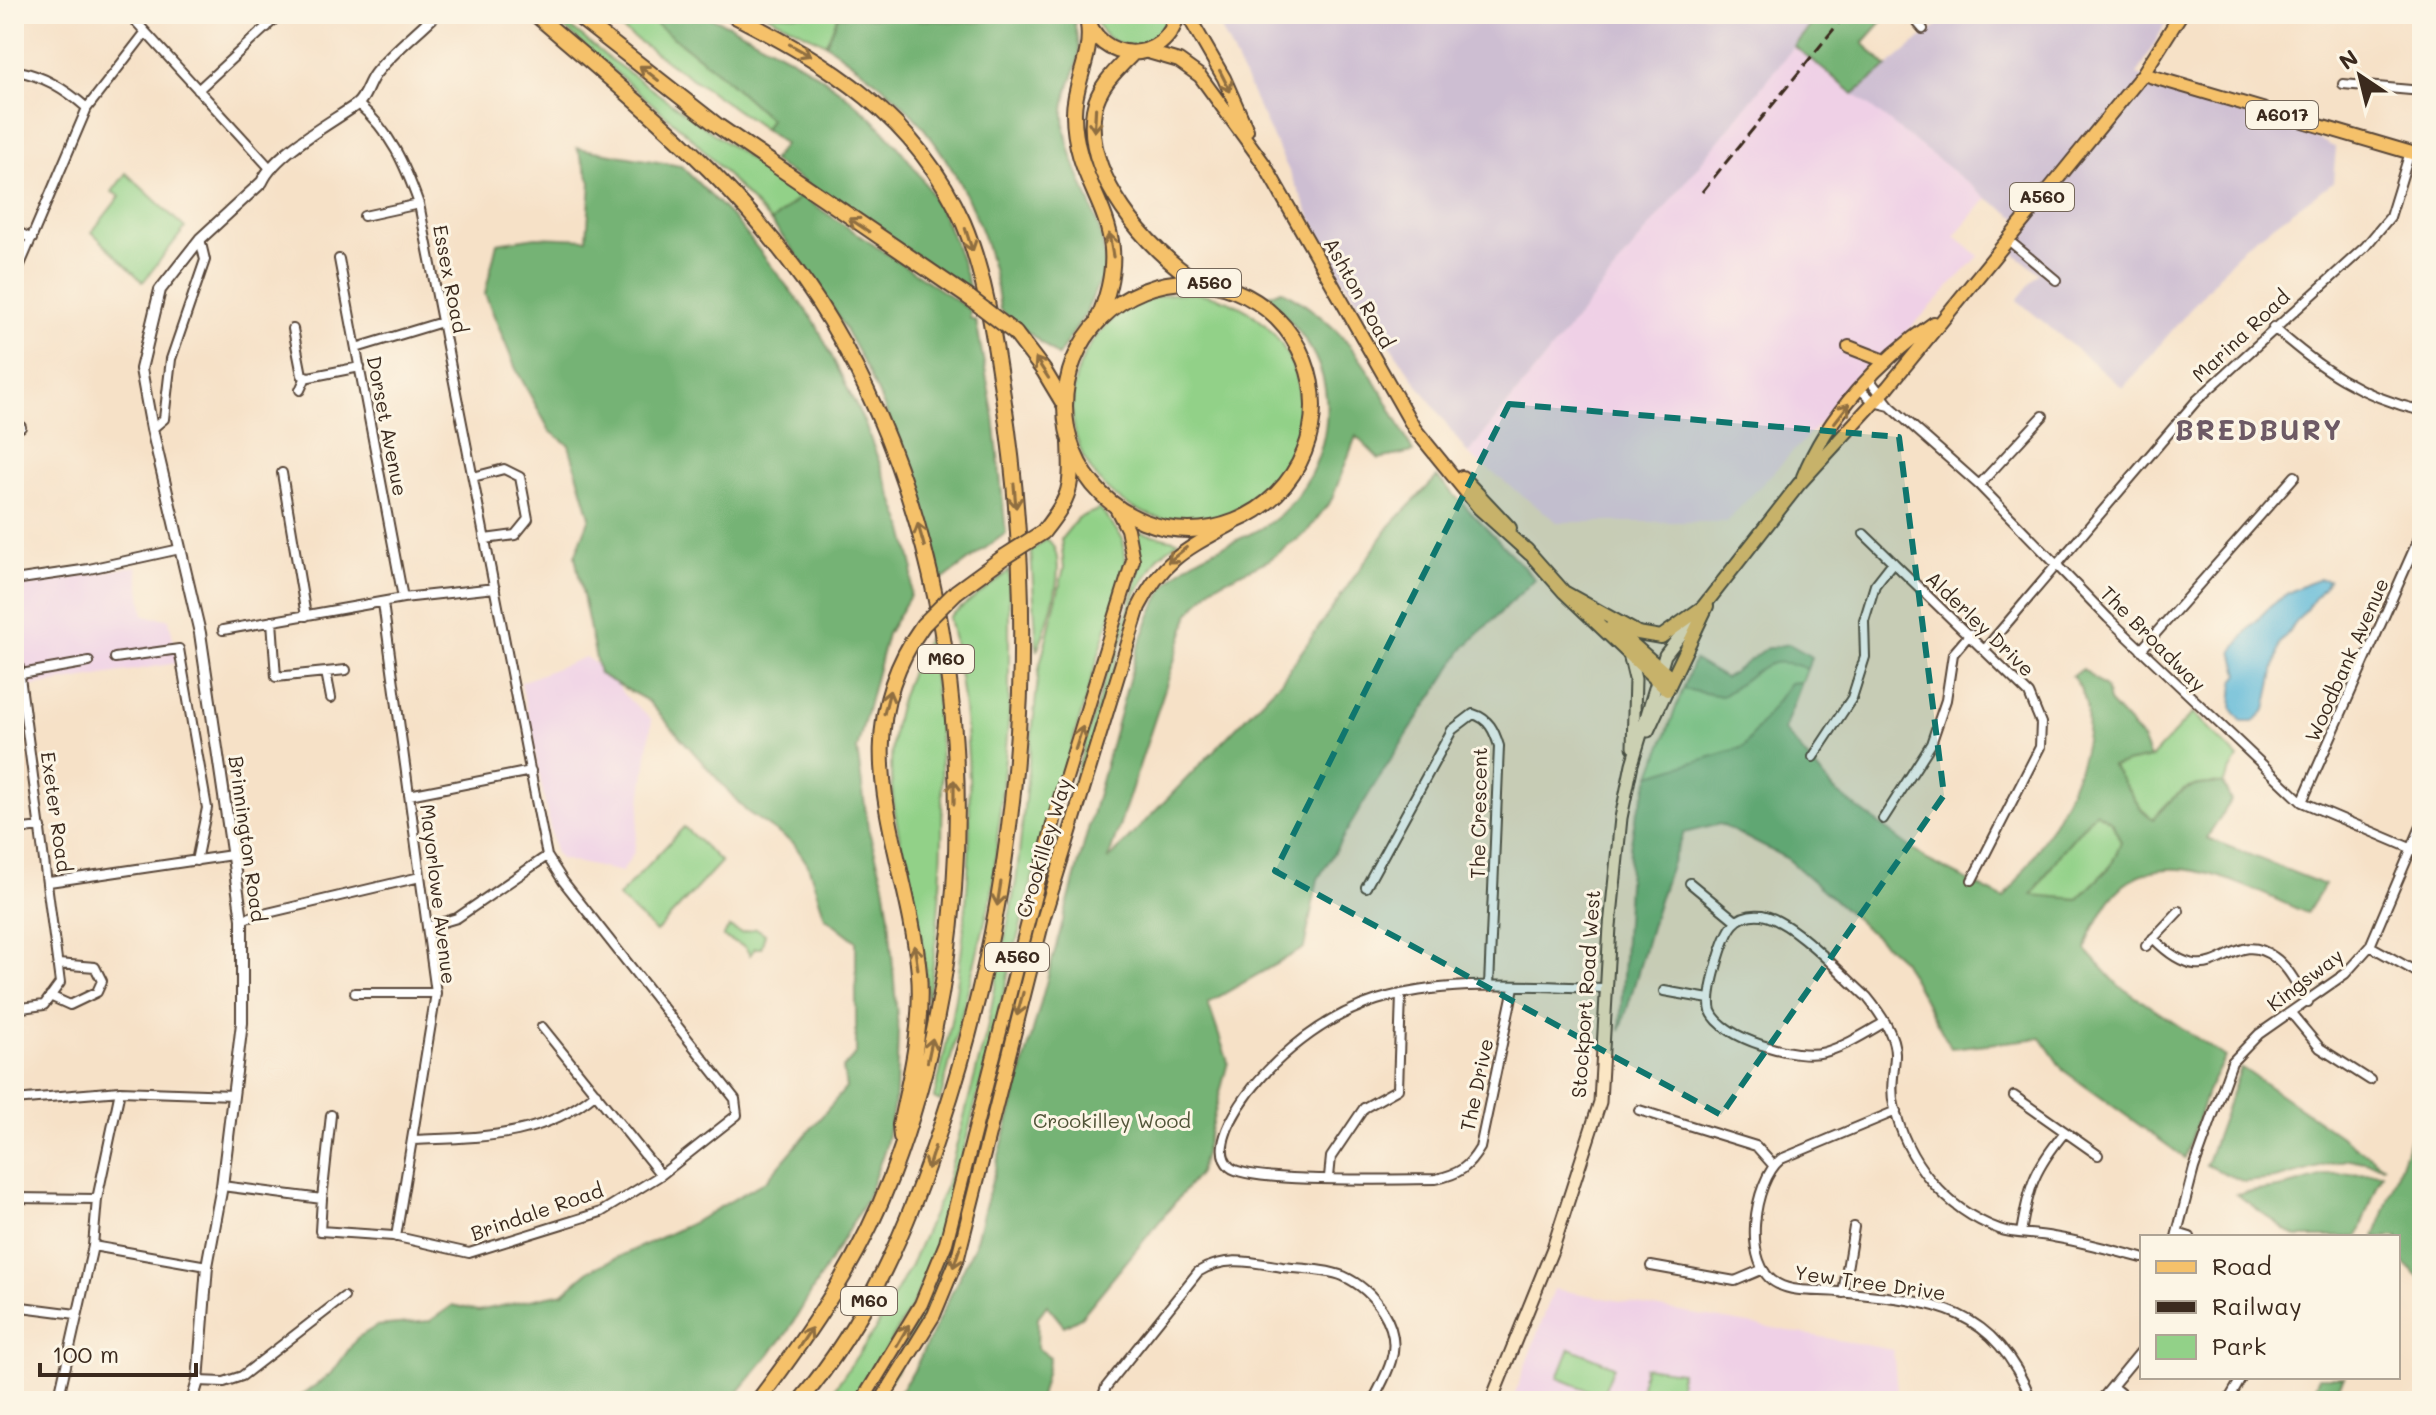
<svg xmlns="http://www.w3.org/2000/svg" width="2436" height="1415" viewBox="0 0 2436 1415" font-family="Mali,sans-serif">
<rect width="100%" height="100%" fill="#fcf5e5"/>
<filter id="ink" filterUnits="userSpaceOnUse"><feTurbulence type="fractalNoise" baseFrequency=".0125" numOctaves="2"/><feDisplacementMap in="SourceGraphic" scale="16" xChannelSelector="R" yChannelSelector="G"/><feConvolveMatrix kernelMatrix="1 2 1 2 8 2 1 2 1" color-interpolation-filters="sRGB"/></filter>
<filter id="wash" filterUnits="userSpaceOnUse"><feTurbulence type="fractalNoise" baseFrequency=".006" numOctaves="4" result="noise"/><feDisplacementMap in="SourceGraphic" scale="32" xChannelSelector="R" yChannelSelector="G"/><feGaussianBlur stdDeviation="1.8" result="paint"/><feColorMatrix in="noise" values="0 0 0 0 0 0 0 0 0 0 0 0 0 0 0 0 0 1.4 0 .05"/><feComposite in="paint" operator="in"/></filter>
<g filter="url(#wash)">
<rect width="100%" height="100%" fill="#f6e1c7"/>
<path fill="#efd0e6" d="M1794 46 1987 198 1955 236 1979 256 1726 522H1557L1468 454Z
M137 566 144 616 169 619 178 663 27 687 15 587Z
M585 657 611 674 623 694 652 720 634 852 622 872 560 859 555 853 521 682Z
M1554 1289 1893 1350 1898 1401H1512Z"/>
<path fill="#cdbed2" d="M1214 14H1820L1468 454 1336 270Z
M1951 14H2171L2137 75 2279 120 2336 148 2333 182 2243 247 2123 388 2017 300 2039 273 2010 250 2030 227 1987 198 1854 94Z"/>
<path fill="#92d188" stroke="#667e53" stroke-width="2" d="M548 14H554L611 60 801 196 771 222 692 138Z
M600 14H660L656 24 718 72 771 119 764 129Z
M765 14 838 16 826 44Z
M1094 14H1168C1158 57 1104 56 1094 14Z
M126 173 185 228 143 282 92 232 120 196 112 192Z
M1072 407a114 114 0 1 1 228 0a114 114 0 1 1-228 0Z
M1100 509 1123 539 1126 564 1036 865 947 1216 916 1298 856 1401H826L875 1330 910 1267 946 1185 986 1034 1016 882 1039 669 1064 568 1061 539 1078 518Z
M1135 531 1179 541 1159 556 1137 592 1051 876 966 1205C952 1246 905 1380 871 1401 953 1282 978 1142 1013 1004 1049 865 1087 727 1134 591L1140 564Z
M1047 539C1072 559 1047 626 1037 651L1031 551Z
M1009 571V716L992 894 940 1101 934 1098C973 946 983 771 949 617Z
M928 638C948 759 946 885 927 1007 926 865 846 777 928 638Z
M1772 660 1787 661 1807 669 1802 682 1790 683 1744 747 1651 775 1683 689 1722 696Z
M2193 713 2238 758 2223 784C2186 782 2178 792 2153 819L2142 810 2111 765 2151 758Z
M2095 812 2112 822 2121 842 2111 866 2078 899 2032 896 2062 851Z
M684 827 721 862 656 932 618 897Z
M729 927 741 933 756 928 765 934 761 948H755L750 955 745 947 723 937Z
M1570 1348 1614 1366 1602 1396 1558 1378Z
M1644 1367 1681 1372 1677 1401H1639Z"/>
<path fill="#75b374" stroke="#586e49" stroke-width="2" fill-rule="evenodd" d="M660 14C673 14 689 11 702 15 725 21 747 35 768 46 870 97 943 179 970 291L772 161 784 144 764 129 770 119 718 72 656 24Z
M1052 14H1074C1073 28 1081 42 1079 56 1075 76 1063 95 1064 116 1066 173 1114 223 1103 282H1099L1086 313 1058 356 1000 310C992 233 952 151 895 97 874 78 849 61 826 44L838 16 975 22Z
M1820 14H1889L1863 43 1887 67 1854 94 1794 46Z
M577 148 681 166 736 221 815 322 864 422 902 522 913 566 910 596 887 634 857 749 868 828 884 884 889 917 898 1031 896 1094 885 1149 866 1200 787 1333 731 1401H294L332 1373 357 1338 377 1326 430 1321 453 1305 478 1311 563 1293 590 1270 694 1222 767 1180 846 1088 843 1068 856 1054V941L825 917 808 865 794 844 746 811 648 701 599 674 575 556 590 517 569 445 550 431 516 369 485 294 497 243 536 237 587 239 591 182Z
M801 196 970 310V318L976 321 994 417 1006 533 942 580C906 443 862 333 771 222Z
M1281 290C1352 328 1378 383 1413 452L1379 459 1356 436 1332 499 1306 533 1269 560 1214 585 1190 613 1108 860 1281 681 1390 526 1437 477 1535 579 1464 648 1375 784 1318 879 1304 948 1208 1003 1228 1062 1199 1173 1081 1317 1064 1326 1047 1305 1038 1317 1037 1348 1050 1357 1039 1401H893L913 1372 974 1247 1137 650C1149 623 1156 590 1180 571 1208 547 1247 541 1276 518 1321 481 1341 410 1315 357 1303 332 1284 314 1263 297Z
M1789 644 1812 657 1807 669C1764 651 1758 674 1722 696L1683 689 1694 660 1725 678 1767 648Z
M2083 669 2106 688 2109 702 2141 737 2150 758 2112 766 2142 810 2153 819C2178 792 2186 782 2223 784L2231 801 2207 838 2325 885 2307 913C2244 887 2148 829 2103 911 2096 924 2088 936 2086 950L2118 985 2225 1057 2207 1092 2185 1158 2063 1070 2041 1038 1951 1048 1902 960 1788 859 1720 824 1684 833C1656 896 1642 966 1620 1031L1630 847 1635 819 1651 775 1744 747 1790 683 1802 682 1784 730 1834 790 1927 860 2004 899C2040 850 2121 733 2072 676ZM2095 812 2112 822 2121 842 2111 866 2078 899 2032 895 2062 851Z
M2241 1068 2245 1070 2384 1166 2349 1159 2275 1179 2245 1182 2206 1165Z
M2422 1119V1280L2398 1258V1237H2375L2411 1136Z
M2382 1173 2358 1237H2296L2236 1194 2285 1187 2331 1174Z
M2319 1377H2344L2330 1401H2309Z"/>
<path fill="#5ab7d8" stroke="#4a707b" stroke-width="2" d="M2320 579 2329 580 2280 643 2266 710 2253 722H2242L2232 709 2234 681 2239 674 2233 651C2257 616 2279 592 2320 579Z"/>
</g>
<g filter="url(#ink)">
<g fill="none" stroke-linecap="round" stroke-linejoin="round">
<defs>
<path id="minor" d="M129 14 269 167
M255 14 267 27
M1910 14 1923 29
M14 70C44 76 64 88 87 108
M2343 84 2422 91
M198 90 280 14
M364 216 419 204
M14 230 32 239
M2007 239 2056 280
M339 259 403 598
M14 279 87 108 145 33
M2273 327C2320 369 2360 396 2422 411
M293 329 302 375 309 377 360 367
M356 348 442 322
M1869 379 1890 406 1979 485 2108 618 2302 802 2422 853
M300 390 306 377
M1861 390 1874 402 1890 406
M14 418 21 427
M152 429 164 419 171 359 205 260 200 239
M282 473 306 616
M473 477 504 469 520 477 528 519 515 535 485 539
M1979 485 2043 416
M1864 534 2029 694 2041 723 2040 747 1972 880
M14 580 89 569 180 549
M383 603 436 993 396 1237
M272 621 276 677 346 670
M223 630 403 598 495 588
M14 631 60 983 44 1005 14 1009
M1985 649 2197 400 2365 247 2390 217 2410 152
M2141 650 2295 476
M115 658 179 649 207 808 196 861
M326 672 331 698
M21 674 89 662
M1813 757 1852 698 1865 657 1864 621 1875 585 1893 562
M409 795 531 771
M2302 802 2422 531
M1883 819 1931 744 1946 700 1953 654 1970 634
M14 830 41 827
M49 882 232 855
M1690 883 1736 921
M1366 887 1452 730 1473 714C1489 719 1494 730 1499 746L1489 986
M242 919 420 877
M427 927 457 918 547 856
M2153 938C2216 1003 2228 923 2274 957 2289 967 2298 988 2308 1002
M2146 946 2179 911
M2370 946 2422 975
M1514 987 1480 1148C1468 1168 1459 1174 1436 1179 1403 1179 1249 1184 1230 1167 1217 1155 1224 1136 1230 1123 1257 1069 1319 1018 1377 1000 1450 978 1533 987 1608 988
M1664 991 1709 999
M355 993H436
M50 996 70 1005 97 992 102 981 95 967 58 964
M2291 1013 2320 1048 2370 1080
M1885 1022C1866 1033 1846 1046 1825 1052 1797 1060 1722 1039 1711 1011 1706 995 1723 936 1734 924 1741 916 1752 914 1762 915 1793 920 1843 976 1867 997 1880 1013 1896 1035 1895 1056 1894 1073 1890 1088 1894 1105 1906 1161 1945 1209 1999 1229 2015 1235 2036 1233 2053 1237 2083 1242 2113 1250 2142 1258
M542 1027 661 1175
M2014 1096 2098 1155
M14 1100 120 1091 233 1095
M1639 1110 1756 1146 1773 1165
M1896 1111 1781 1159C1753 1181 1741 1267 1778 1284 1794 1293 1820 1290 1838 1292 1932 1301 1993 1304 2032 1401
M412 1140C480 1137 541 1139 596 1093
M1329 1177 1331 1157 1364 1108 1398 1089 1401 994
M222 1186 322 1199 320 1231 393 1236 469 1253 601 1212 661 1175 737 1115 735 1099 563 881 547 856 419 204C405 165 391 132 358 104
M14 1198 97 1199
M322 1199 331 1115
M2021 1233C2029 1185 2034 1170 2065 1132
M2177 1233 2190 1237
M2176 1237 2194 1168 2232 1062 2259 1034 2345 974 2370 946 2422 824
M93 1246 207 1266
M1651 1266 1735 1281 1761 1270
M1843 1293 1854 1227
M14 1306 76 1314
M198 1381 224 1382 242 1376 344 1297
M2114 1388 2130 1401
M1929 1397 1931 1401
M58 1401 93 1246 97 1199 120 1091
M1101 1401 1106 1387 1198 1272C1225 1255 1252 1262 1282 1267 1300 1269 1326 1269 1343 1276 1374 1290 1402 1327 1391 1361 1387 1375 1379 1388 1373 1401
M2100 1401 2142 1350
M2228 1401 2242 1377"/>
<path id="tertiary" d="M192 1401 198 1381 207 1266 222 1186 242 1023V919L200 633 152 429 141 369 160 290 200 239 262 182C275 153 329 124 356 105 365 99 368 83 375 74 392 52 416 34 436 14"/>
<path id="secondary" d="M1630 658 1635 679 1633 747
M1648 731 1667 690
M1491 1401 1553 1248 1600 1102 1610 926 1621 818 1632 764 1665 655 1695 617"/>
<path id="primary" d="M1187 14 1224 78 1247 130
M1148 52 1179 61 1200 76 1264 164 1414 428 1479 508 1530 554
M2143 74 2422 156
M1849 347 1885 361
M1462 477 1510 528
M1803 477C1827 416 1880 359 1934 323
M1526 549 1564 592 1667 690 1707 606
M1564 592 1638 633 1661 637 1703 607 1799 484 1888 387 2143 74 2181 14
M1612 626 1672 679
M862 1401 921 1304 946 1243 1059 801 1133 560 1127 529 1114 504
M881 1401 934 1315 958 1257 1043 920 1139 607C1164 558 1187 549 1234 523"/>
<path id="trunk" d="M1086 14C1097 65 1167 66 1177 14
M1088 24C1093 56 1074 82 1074 113 1074 197 1141 220 1098 319
M1132 54C1116 70 1098 87 1094 110 1083 175 1147 250 1198 282
M1065 406a124 124 0 1 1 248 0a124 124 0 1 1-248 0Z"/>
<path id="motorway" d="M535 14C642 106 756 197 830 321 978 569 994 908 891 1177 860 1259 811 1331 758 1401
M575 14 718 126 971 299
M731 14C830 64 916 117 963 222 986 276 994 339 1003 396 1041 641 1019 892 941 1126 909 1225 868 1320 800 1401
M913 14H989
M1015 333 1044 371 1065 406
M1043 532C1072 495 1072 488 1070 442
M956 592 1004 557
M901 1137 900 1125C911 1075 923 1025 919 973 907 847 839 743 923 625"/>
</defs>
<use href="#minor" stroke="#574537" stroke-width="12"/>
<use href="#tertiary" stroke="#574537" stroke-width="14"/>
<use href="#secondary" stroke="#574537" stroke-width="15"/>
<use href="#primary" stroke="#574537" stroke-width="16"/>
<use href="#trunk" stroke="#574537" stroke-width="18"/>
<use href="#motorway" stroke="#574537" stroke-width="18"/>
<use href="#minor" stroke="#fff" stroke-width="8"/>
<use href="#tertiary" stroke="#fff" stroke-width="10"/>
<use href="#secondary" stroke="#fbe6c4" stroke-width="11"/>
<use href="#primary" stroke="#f5c16b" stroke-width="12"/>
<use href="#trunk" stroke="#f5c16b" stroke-width="14"/>
<use href="#motorway" stroke="#f5c16b" stroke-width="14"/>
<path stroke="#3b2a1e" stroke-width="3" stroke-dasharray="12 6" stroke-linecap="butt" d="M1702 192 1846 14"/>
<defs>
<path id="motorway-bridge" d="M971 299 1015 333
M1004 557 1043 532
M923 625 956 592"/>
</defs>
<use href="#motorway-bridge" stroke="#574537" stroke-width="18" stroke-linecap="butt"/>
<use href="#motorway-bridge" stroke="#f5c16b" stroke-width="14"/>
</g>
<defs><path id="oneway-shaft" d="M-6 0H5M1.5-3L5.5 0L1.5 3" fill="none" stroke-width="1.6" stroke-linecap="round" stroke-linejoin="round" transform="scale(2)"/></defs>
<g stroke="#8f6e41">
<use href="#oneway-shaft" transform="translate(800 50) rotate(29)"/>
<use href="#oneway-shaft" transform="translate(649 73) rotate(-142)"/>
<use href="#oneway-shaft" transform="translate(1225 81) rotate(63)"/>
<use href="#oneway-shaft" transform="translate(1095 120) rotate(93)"/>
<use href="#oneway-shaft" transform="translate(859 225) rotate(-146)"/>
<use href="#oneway-shaft" transform="translate(969 240) rotate(72)"/>
<use href="#oneway-shaft" transform="translate(1111 245) rotate(-100)"/>
<use href="#oneway-shaft" transform="translate(1042 368) rotate(-123)"/>
<use href="#oneway-shaft" transform="translate(1842 413) rotate(-52)"/>
<use href="#oneway-shaft" transform="translate(1015 496) rotate(85)"/>
<use href="#oneway-shaft" transform="translate(921 535) rotate(-106)"/>
<use href="#oneway-shaft" transform="translate(1177 555) rotate(141)"/>
<use href="#oneway-shaft" transform="translate(887 702) rotate(-76)"/>
<use href="#oneway-shaft" transform="translate(1079 738) rotate(-72)"/>
<use href="#oneway-shaft" transform="translate(954 792) rotate(-90)"/>
<use href="#oneway-shaft" transform="translate(999 894) rotate(99)"/>
<use href="#oneway-shaft" transform="translate(916 957) rotate(-99)"/>
<use href="#oneway-shaft" transform="translate(1020 1004) rotate(105)"/>
<use href="#oneway-shaft" transform="translate(930 1050) rotate(-78)"/>
<use href="#oneway-shaft" transform="translate(931 1158) rotate(108)"/>
<use href="#oneway-shaft" transform="translate(957 1256) rotate(109)"/>
<use href="#oneway-shaft" transform="translate(903 1335) rotate(-60)"/>
<use href="#oneway-shaft" transform="translate(805 1338) rotate(-56)"/>
</g>
</g>
<path fill="#0f766e" fill-opacity="0.2" stroke="#0f766e" stroke-width="6" stroke-dasharray="16 10" stroke-linejoin="round" d="M1509 404 1899 437 1944 795 1721 1115 1275 871Z"/>
<g text-anchor="middle" stroke-width="6" stroke-linejoin="round" paint-order="stroke">
<g fill="#fcf5e5" stroke="#75675a" stroke-width="2">
<rect x="2246" y="101" width="72" height="28" rx="6"/>
<rect x="2010" y="183" width="64" height="28" rx="6"/>
<rect x="1177" y="269" width="64" height="28" rx="6"/>
<rect x="918" y="645" width="56" height="28" rx="6"/>
<rect x="985" y="943" width="64" height="28" rx="6"/>
<rect x="841" y="1287" width="56" height="28" rx="6"/>
</g>
<g font-size="18" font-weight="bold" fill="#3b2a1e">
<text x="2282" y="121">A6017</text>
<text x="2042" y="203">A560</text>
<text x="1209" y="289">A560</text>
<text x="946" y="665">M60</text>
<text x="1017" y="963">A560</text>
<text x="869" y="1307">M60</text>
</g>
<g font-size="20" fill="#3b2a1e" stroke="#fcf5e5">
<text transform="translate(450 279) rotate(79)" y="7">Essex Road</text>
<text transform="translate(1359 293) rotate(61)" y="7">Ashton Road</text>
<text transform="translate(2241 336) rotate(-43)" y="7">Marina Road</text>
<text transform="translate(387 426) rotate(79)" y="7">Dorset Avenue</text>
<text transform="translate(1980 624) rotate(44)" y="7">Alderley Drive</text>
<text transform="translate(2153 639) rotate(45)" y="7">The Broadway</text>
<text transform="translate(2347 660) rotate(-66)" y="7">Woodbank Avenue</text>
<text transform="translate(56 812) rotate(82)" y="7">Exeter Road</text>
<text transform="translate(1479 813) rotate(-89)" y="7">The Crescent</text>
<text transform="translate(247 839) rotate(82)" y="7">Brinnington Road</text>
<text transform="translate(1044 848) rotate(-73)" y="7">Crookilley Way</text>
<text transform="translate(438 894) rotate(83)" y="7">Mayorlowe Avenue</text>
<text transform="translate(2305 980) rotate(-37)" y="7">Kingsway</text>
<text transform="translate(1586 994) rotate(-86)" y="7">Stockport Road West</text>
<text transform="translate(1477 1085) rotate(-78)" y="7">The Drive</text>
<text transform="translate(537 1212) rotate(-19)" y="7">Brindale Road</text>
<text transform="translate(1870 1283) rotate(8)" y="7">Yew Tree Drive</text>
</g>
<g font-size="20" fill="#515438" stroke="#fcf5e5">
<text x="1112" y="1128">Crookilley Wood</text>
</g>
<g font-size="28" font-weight="bold" letter-spacing="2" fill="#6d5a65" stroke="#fcf5e5">
<text x="2259" y="440">BREDBURY</text>
</g>
</g>
<rect width="2436" height="1415" fill="none" stroke="#fcf5e5" stroke-width="48"/>
<rect x="2140" y="1235" width="260" height="144" fill="#fcf5e5" stroke="#afa495" stroke-width="2"/>
<rect x="2156" y="1261" width="40" height="12" fill="#f5c16b" stroke="#afa495" stroke-width="2"/>
<text x="2212" y="1275" font-size="24" fill="#3b2a1e">Road</text>
<rect x="2156" y="1301" width="40" height="12" fill="#3b2a1e" stroke="#afa495" stroke-width="2"/>
<text x="2212" y="1315" font-size="24" fill="#3b2a1e">Railway</text>
<rect x="2156" y="1335" width="40" height="24" fill="#92d188" stroke="#afa495" stroke-width="2"/>
<text x="2212" y="1355" font-size="24" fill="#3b2a1e">Park</text>
<g transform="translate(2360 76) rotate(325)" stroke="#fcf5e5" stroke-width="6" paint-order="stroke">
<path d="M0-6L14 30L0 20L-14 30Z" fill="#3b2a1e"/>
<text y="-12" font-size="22" font-weight="bold" text-anchor="middle" fill="#3b2a1e">N</text>
</g>
<path d="M40 1363v12h156v-12" fill="none" stroke="#3b2a1e" stroke-width="4"/>
<text x="52" y="1363" font-size="24" fill="#3b2a1e" stroke="#fcf5e5" stroke-width="6" paint-order="stroke">100 m</text>
</svg>
